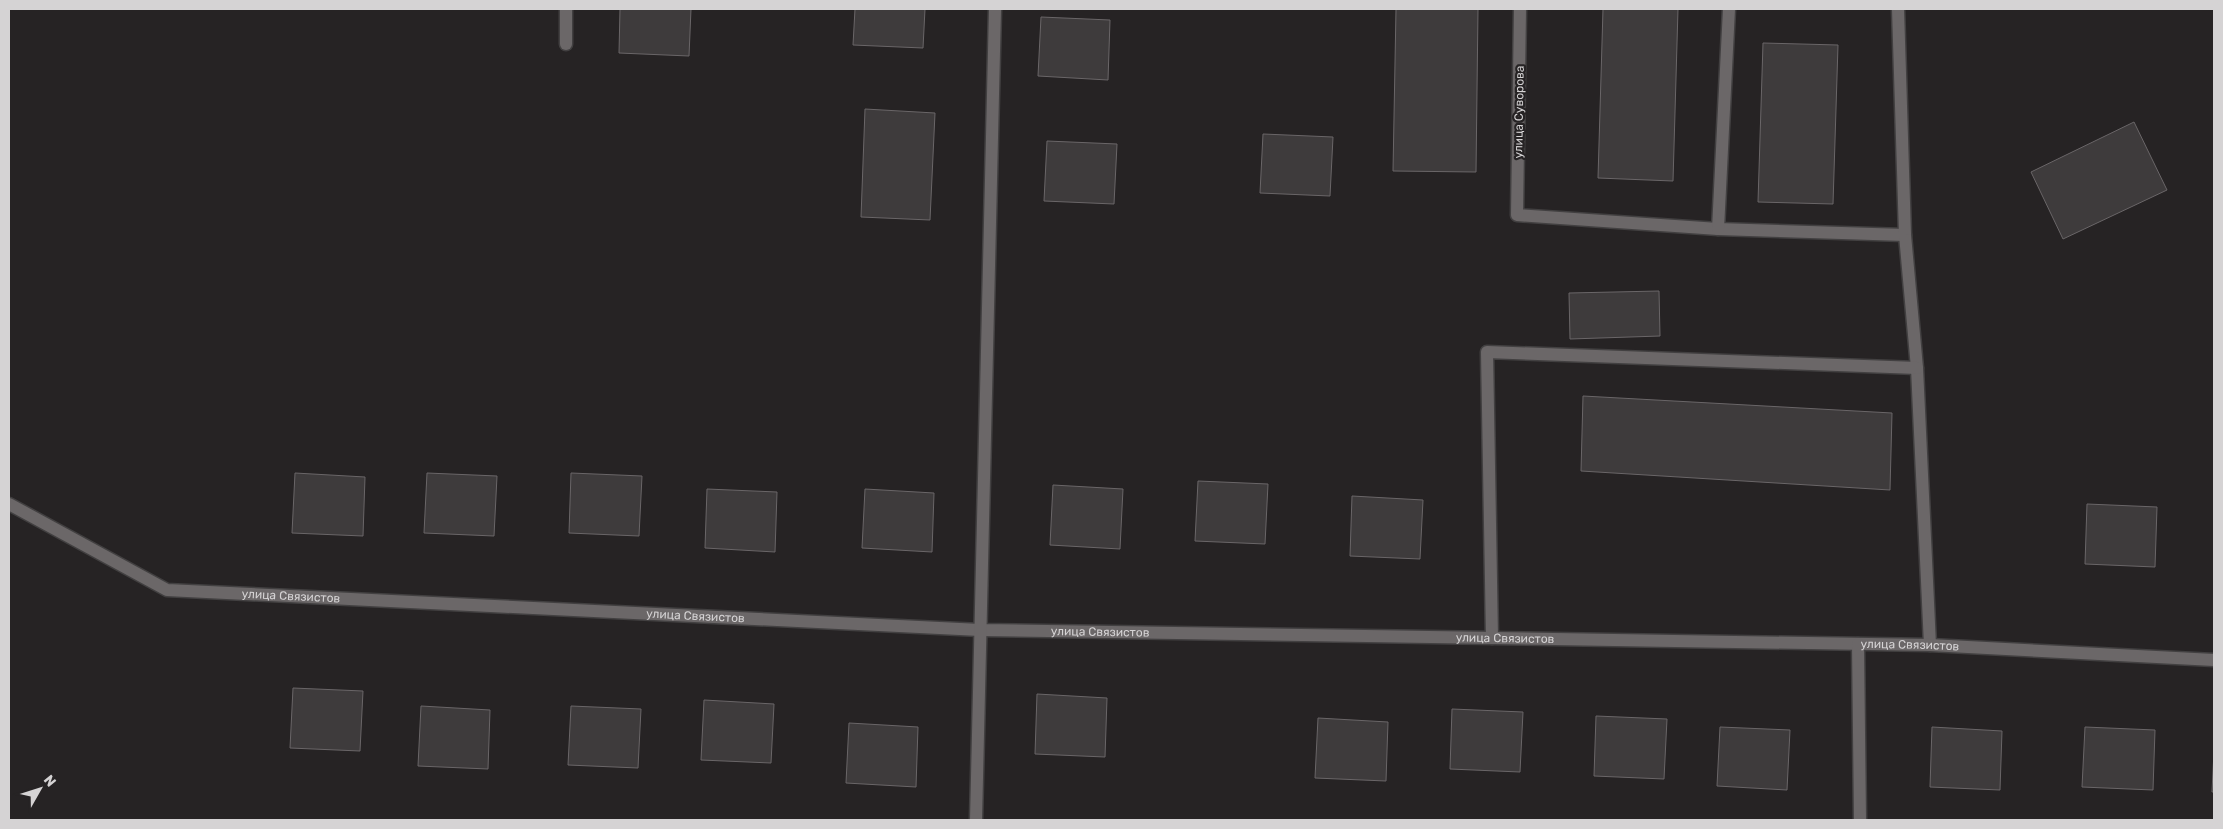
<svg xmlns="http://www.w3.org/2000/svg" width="2223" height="829" viewBox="0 0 2223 829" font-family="Rubik,sans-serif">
<rect width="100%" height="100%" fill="#262324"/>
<path fill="#3e3b3c" stroke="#6a6668" d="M620 9H691L689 56 619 53Z
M855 9H925L923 48 853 45Z
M1396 9H1478L1476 172 1393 171Z
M1603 9H1678L1673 181 1598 178Z
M1041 17 1110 20 1108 80 1038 76Z
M1763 43 1838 45 1833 204 1758 202Z
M865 109 935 113 930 220 861 217Z
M2134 122 2167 190 2063 239 2031 172Z
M1263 134 1333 137 1330 196 1260 193Z
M1047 141 1117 144 1114 204 1044 201Z
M1659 291 1660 336 1570 339 1569 293Z
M1583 396 1892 413 1890 490 1581 471Z
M295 473 365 477 363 536 292 533Z
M427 473 497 476 494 536 424 533Z
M571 473 642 476 639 536 569 533Z
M1198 481 1268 484 1265 544 1195 541Z
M1053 485 1123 489 1120 549 1050 545Z
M707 489 777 492 775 552 705 548Z
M865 489 934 493 932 552 862 548Z
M1352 496 1423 500 1420 559 1350 556Z
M2087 504 2157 507 2155 567 2085 564Z
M293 688 363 691 360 751 290 748Z
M1037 694 1107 698 1105 757 1035 754Z
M704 700 774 704 771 763 701 760Z
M421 706 490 710 488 769 418 766Z
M571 706 641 709 638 768 568 765Z
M1452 709 1523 712 1520 772 1450 769Z
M1596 716 1667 719 1664 779 1594 776Z
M1318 718 1388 722 1386 781 1315 778Z
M849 723 918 727 916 787 846 783Z
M1720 727 1790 730 1787 790 1717 786Z
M1932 727 2002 731 2000 790 1930 787Z
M2085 727 2155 730 2153 790 2082 787Z
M2214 751V792H2212Z"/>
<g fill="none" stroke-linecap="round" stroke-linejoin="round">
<defs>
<g id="minor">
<path d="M566 9V44"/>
<path d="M1520 9 1517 215 1718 229 1905 235"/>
<path d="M1898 9 1905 235 1917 368 1930 645"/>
<path d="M1718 229 1729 9"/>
<path id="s1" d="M9 504 167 590 980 630 1930 645 2214 660"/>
<path d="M1492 638 1487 352 1917 368"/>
<path d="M1858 644 1860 820"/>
<path d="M976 820 995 9"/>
</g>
</defs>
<use href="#minor" stroke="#424041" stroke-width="15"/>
<use href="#minor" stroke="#6b6768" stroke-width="12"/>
</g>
<g text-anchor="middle" stroke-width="4.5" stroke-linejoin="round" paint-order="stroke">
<g font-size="12" fill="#d5d3d4" stroke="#262324">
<text transform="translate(1519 112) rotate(-89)" y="4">улица Суворова</text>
<text dy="4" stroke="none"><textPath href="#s1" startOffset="304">улица Связистов</textPath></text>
<text dy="4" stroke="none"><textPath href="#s1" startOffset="709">улица Связистов</textPath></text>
<text dy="4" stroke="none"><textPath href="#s1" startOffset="1114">улица Связистов</textPath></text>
<text dy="4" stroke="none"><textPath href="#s1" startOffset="1519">улица Связистов</textPath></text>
<text dy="4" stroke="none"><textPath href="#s1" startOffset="1924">улица Связистов</textPath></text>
</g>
</g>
<rect width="2223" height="829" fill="none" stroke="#d5d3d4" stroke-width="20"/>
<g transform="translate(40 789) rotate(51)" stroke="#262324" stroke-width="4" paint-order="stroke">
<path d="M0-4L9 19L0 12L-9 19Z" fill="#d5d3d4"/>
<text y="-8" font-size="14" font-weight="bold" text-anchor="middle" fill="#d5d3d4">N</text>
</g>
</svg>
